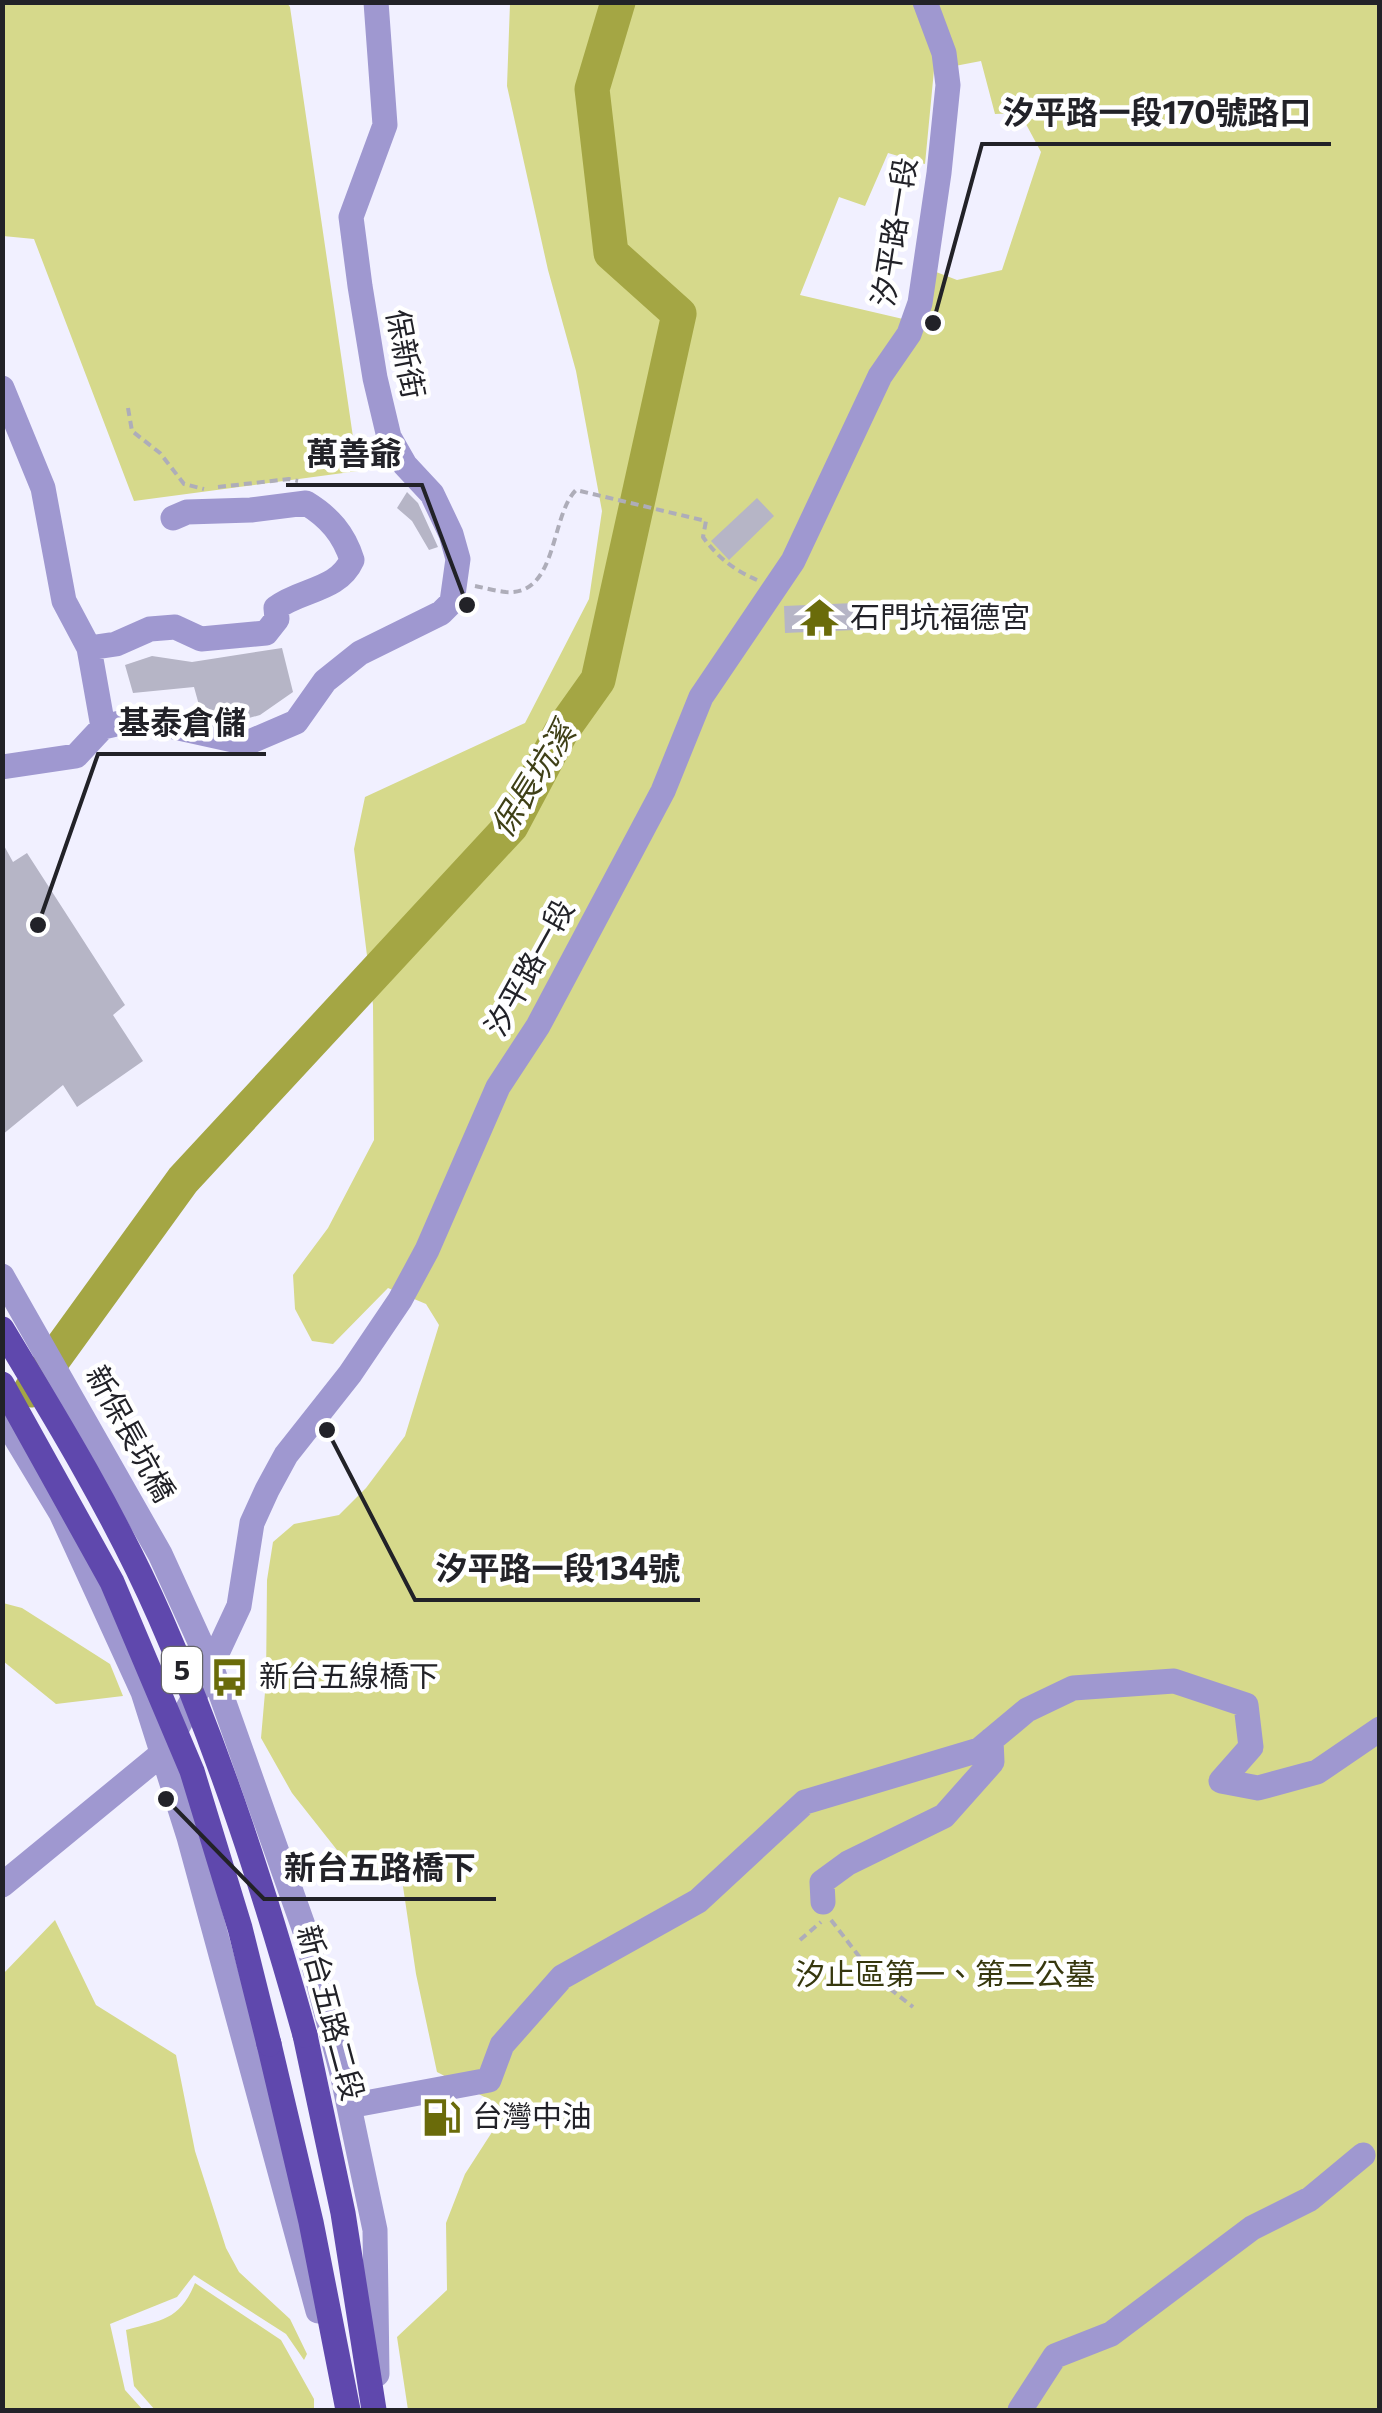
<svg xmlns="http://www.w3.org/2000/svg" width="1382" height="2413" viewBox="0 0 1382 2413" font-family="Commissioner,'Noto Sans TC',sans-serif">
<rect width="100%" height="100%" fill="#f1f0ff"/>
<path fill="#d6d98b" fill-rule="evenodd" d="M2 3H287L290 7 358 471 134 501 34 239 3 236Z
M510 3H1379V2410H408L397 2337 447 2290 446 2223 465 2174 494 2129 492 2101 437 2072 416 1974 401 1873 352 1869 292 1793 261 1738 266 1681 267 1580 273 1542 294 1524 339 1515 366 1488 405 1436 439 1325 426 1304 388 1288 333 1344 312 1341 295 1309 293 1275 328 1228 374 1140 373 1005 354 849 365 797 525 723 589 599 602 511 576 371 548 270 507 86ZM981 61 995 114 1020 113 1041 152 1002 270 957 280 918 265 903 319 800 295 839 197 865 206 888 153 925 164 934 70Z
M3 1603 22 1608 110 1664 123 1696 56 1704 3 1661Z
M55 1920 96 2005 176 2055 195 2151 226 2248 239 2272 290 2319 307 2354 304 2360 286 2334 194 2275 177 2297 110 2324 125 2390 143 2410H3V1974Z
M195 2283 281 2340 314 2399V2410H155L134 2386 126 2330C162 2320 180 2320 195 2283Z"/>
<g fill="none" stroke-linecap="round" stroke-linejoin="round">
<path stroke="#a4a644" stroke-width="35" d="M31 1390 183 1180 511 826 561 732 598 680 679 314 611 253 592 89 618 2"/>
</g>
<path fill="#b6b5c6" d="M407 492 418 503 438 547 429 550 412 521 397 508Z
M757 498 774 516 729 560 711 541Z
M854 603 855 630 785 633 784 606Z
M282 648 293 692 260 715 231 723 202 716 194 687 133 693 125 665 152 656 192 662Z
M2 842 13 862 27 853 125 1005 113 1015 143 1061 77 1107 63 1085 2 1135Z"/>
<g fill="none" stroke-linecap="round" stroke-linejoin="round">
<path stroke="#aeadb9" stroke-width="4" stroke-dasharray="8 5" stroke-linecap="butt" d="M128 408 132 431 160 453 184 484 204 489
M218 487 289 479 298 481
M475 586C485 588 496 591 506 592 558 596 550 516 576 490L706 521 703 537C717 557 734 570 757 580
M831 1920 875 1977 913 2007
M800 1940 821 1922"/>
<path stroke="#9f98d0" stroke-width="25" d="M2 388 43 488 64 601 89 648 103 727 76 756 2 767
M89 648 116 644 150 629 175 627 201 639 266 633 277 619 276 608C301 589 338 591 352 560 344 534 329 517 306 503L251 510 187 512 173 518
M103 727 138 719 247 743 296 722 325 681 360 653 441 613 452 602 458 559 451 534 432 494 405 465 389 437 375 378 360 286 351 217 385 125 376 2
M2 1276 160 1554 211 1666 305 1931 342 2073 375 2230 377 2374
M2 1415 61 1513 143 1692 189 1837 318 2311
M2 1885 164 1752 211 1666 239 1606 252 1523 267 1490 286 1455 350 1374 400 1300 427 1250 498 1087 538 1026 663 791 701 697 793 561 880 376 909 334 920 303 939 173 948 85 944 53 925 2
M823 1902 822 1882 848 1863 944 1816 992 1762 991 1740
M349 2106 489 2080 502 2045 562 1977 698 1901 805 1802 979 1750 1027 1710 1073 1688 1174 1681 1246 1705 1251 1747 1221 1781 1258 1788 1317 1772 1380 1729
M1020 2410 1055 2356 1111 2334 1252 2228 1310 2199 1363 2155"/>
<path stroke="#5f48ad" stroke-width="25" d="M305 2035 343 2213 374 2410
M269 2044 311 2222 348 2410"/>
<path stroke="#5f48ad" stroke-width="25" d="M2 1329C59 1423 116 1517 160 1617 220 1753 265 1892 305 2035
M2 1384 112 1582 192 1771 240 1928 269 2044"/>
</g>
<defs>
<symbol id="temple-bare" viewBox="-9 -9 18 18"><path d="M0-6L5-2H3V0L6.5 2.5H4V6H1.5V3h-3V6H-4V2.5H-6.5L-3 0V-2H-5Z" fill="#6a6b0a" stroke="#fff" stroke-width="2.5" paint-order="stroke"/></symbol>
<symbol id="bus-bare" viewBox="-9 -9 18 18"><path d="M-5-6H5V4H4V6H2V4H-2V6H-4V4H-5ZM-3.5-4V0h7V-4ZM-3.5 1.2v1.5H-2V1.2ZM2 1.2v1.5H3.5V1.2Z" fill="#6a6b0a" stroke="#fff" stroke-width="2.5" paint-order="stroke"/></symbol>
<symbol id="fuel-bare" viewBox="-9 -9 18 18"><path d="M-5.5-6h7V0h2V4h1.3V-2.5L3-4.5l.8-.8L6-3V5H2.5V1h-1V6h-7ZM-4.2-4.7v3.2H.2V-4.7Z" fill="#6a6b0a" stroke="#fff" stroke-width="2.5" paint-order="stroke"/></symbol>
</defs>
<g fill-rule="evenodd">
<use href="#temple-bare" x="792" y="590" width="55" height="55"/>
<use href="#bus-bare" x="202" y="1650" width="55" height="55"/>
<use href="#fuel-bare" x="414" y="2090" width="55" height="55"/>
</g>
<g text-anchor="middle" stroke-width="9" stroke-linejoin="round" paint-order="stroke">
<rect fill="#fff" stroke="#646468" stroke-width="2.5" x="162" y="1647" width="40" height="46" rx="8"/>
<g font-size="28" font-weight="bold" fill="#222228">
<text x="182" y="1680">5</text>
</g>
<g font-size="30" fill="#222228" stroke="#fff">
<text transform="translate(895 232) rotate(-81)" y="10">汐平路一段</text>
<text transform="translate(405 354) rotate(79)" y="10">保新街</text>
<text transform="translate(530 968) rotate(-61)" y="10">汐平路一段</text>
<text transform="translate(130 1434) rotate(61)" y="10">新保長坑橋</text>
<text transform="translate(330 2013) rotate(75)" y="10">新台五路二段</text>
</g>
<g font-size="30" fill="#222228" stroke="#fff" text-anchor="start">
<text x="850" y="628">石門坑福德宮</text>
<text x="259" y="1687">新台五線橋下</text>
<text x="472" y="2127">台灣中油</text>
</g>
<g font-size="30" fill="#36370d" stroke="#fff">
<text x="945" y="1985">汐止區第一、第二公墓</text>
</g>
<g font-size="32" font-style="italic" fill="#3f4017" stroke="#fff">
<text transform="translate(533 780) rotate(-58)" y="11">保長坑溪</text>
</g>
</g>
<path fill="none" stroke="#222228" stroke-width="4" d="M933 323L982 144H1331M467 605L422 485H286M38 925L98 754H266M327 1430L415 1600H700M166 1799L264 1899H496"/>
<g fill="#222228" stroke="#fff" stroke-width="4">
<circle cx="933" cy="323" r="10"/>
<circle cx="467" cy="605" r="10"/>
<circle cx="38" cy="925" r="10"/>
<circle cx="327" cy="1430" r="10"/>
<circle cx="166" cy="1799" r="10"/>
</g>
<g font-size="32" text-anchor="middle" font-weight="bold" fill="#222228" stroke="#fff" stroke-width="9" stroke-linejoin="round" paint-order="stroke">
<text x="1157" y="124">汐平路一段170號路口</text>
<text x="354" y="465">萬善爺</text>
<text x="182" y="734">基泰倉儲</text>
<text x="558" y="1580">汐平路一段134號</text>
<text x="380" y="1879">新台五路橋下</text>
</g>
<rect width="1382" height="2413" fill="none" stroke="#222228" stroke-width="10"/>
</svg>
